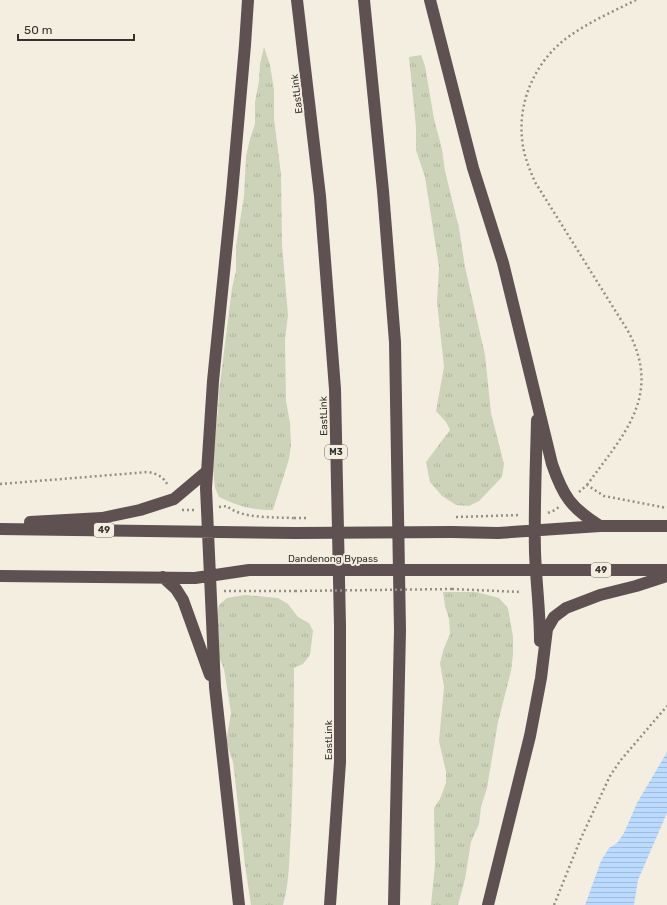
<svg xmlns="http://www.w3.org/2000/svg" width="667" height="905" viewBox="0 0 667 905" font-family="Rubik,sans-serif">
<defs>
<pattern id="grass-tufts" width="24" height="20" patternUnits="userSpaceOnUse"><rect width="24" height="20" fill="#ccd3b8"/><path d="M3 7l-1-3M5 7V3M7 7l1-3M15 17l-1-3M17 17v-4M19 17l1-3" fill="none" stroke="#b0b69e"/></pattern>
<pattern id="water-rules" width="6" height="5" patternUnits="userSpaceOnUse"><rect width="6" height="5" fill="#bbdbfe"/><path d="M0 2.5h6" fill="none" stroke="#a1bcda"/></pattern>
</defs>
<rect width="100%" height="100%" fill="#f4eee1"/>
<path fill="url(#grass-tufts)" d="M264 47 270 65 274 90V119L281 174 282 245 288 315 285 340 286 401 290 423 291 445 289 459 273 510C251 510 238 506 219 497L215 488 212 460 218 411 219 391 232 288 236 271V246L244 196 246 156 250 139 255 124V102L259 81 260 64Z
M421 55 425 66 434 119 442 149 445 171 459 228 465 267 485 355 491 413 504 464 502 477 479 501 469 506 456 505 442 496 430 482 426 462 450 430 446 422 436 411 444 367 437 302 439 267 425 177 416 150V127L409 57Z
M443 592H476L499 598 508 608 513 637V655L511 671 498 722 487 788 481 807 479 824 471 842 465 879 458 905H431L435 865 434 808 440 799 446 783V772L439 741 444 687 440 663 444 648 450 634 449 619 445 606Z
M245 595 278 598 288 604 298 617 309 623 313 631 310 655 303 664 294 668C294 722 293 776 291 830 289 855 290 881 283 905H251L245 865 233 762 226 742 231 713 224 669 217 652 216 621 219 605 227 598Z"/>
<path fill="url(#water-rules)" d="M667 752V813L638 880 634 905H585L601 861 609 848 617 843 624 833 637 803Z"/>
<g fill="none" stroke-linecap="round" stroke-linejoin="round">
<path stroke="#938f86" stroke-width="2.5" stroke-dasharray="2 3" stroke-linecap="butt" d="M0 484 148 472C158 474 164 477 168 486
M587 485C623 435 663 396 628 331L535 182C529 168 523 154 522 138 518 98 538 57 571 35 591 21 614 11 636 0
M579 492 587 485 604 496 667 508
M219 507 227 506C241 519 275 517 294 518
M182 510H195
M548 513 555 510 559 507
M456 517 521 515
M452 589 521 592
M224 591H295
M554 905 581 838 610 776 620 761 667 706"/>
<path stroke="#5f5152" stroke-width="12" d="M297 0 320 196 335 389 340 626V762L330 905
M364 0 383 191 395 342 400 630 394 905
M430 0 473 168 503 263 552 464C563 496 571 508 600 526
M537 420C536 464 534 508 535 552 536 582 540 611 540 641
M30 522 102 518 140 510 174 499 206 472
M0 529 295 533
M452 532 498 533 600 526H667
M452 570H667
M0 576 195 578 249 570H295
M163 577 176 589 183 600 210 675
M239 905 215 687 206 488 213 381 232 193 245 45 248 0
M488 905 530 736 541 678 547 629 554 617 566 608 600 595 636 586 667 576"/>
<path stroke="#938f86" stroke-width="2.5" stroke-dasharray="2 3" stroke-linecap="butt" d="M294 518H309
M295 591 452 589"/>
<path stroke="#5f5152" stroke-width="12" d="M295 533 452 532
M295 570H452"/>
</g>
<g text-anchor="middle" stroke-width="4" stroke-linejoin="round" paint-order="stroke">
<g fill="#f4eee1" stroke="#6e6a63" stroke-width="1">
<rect x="325" y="445" width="22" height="14" rx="3"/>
<rect x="94" y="523" width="20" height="14" rx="3"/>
<rect x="591" y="563" width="20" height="14" rx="3"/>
</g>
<g font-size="9" font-weight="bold" fill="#34322d">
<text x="336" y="455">M3</text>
<text x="104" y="533">49</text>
<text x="601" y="573">49</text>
</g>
<g font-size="10" fill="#34322d" stroke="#f4eee1">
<text transform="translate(296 94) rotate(-97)" y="4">EastLink</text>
<text transform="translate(323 416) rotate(-91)" y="4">EastLink</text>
<text x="333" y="562">Dandenong Bypass</text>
<text transform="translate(328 740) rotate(-90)" y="4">EastLink</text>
</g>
</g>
<path d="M18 34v6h116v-6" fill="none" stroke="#34322d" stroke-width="2"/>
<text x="24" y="34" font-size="12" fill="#34322d" stroke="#f4eee1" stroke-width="3" paint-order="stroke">50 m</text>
</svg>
